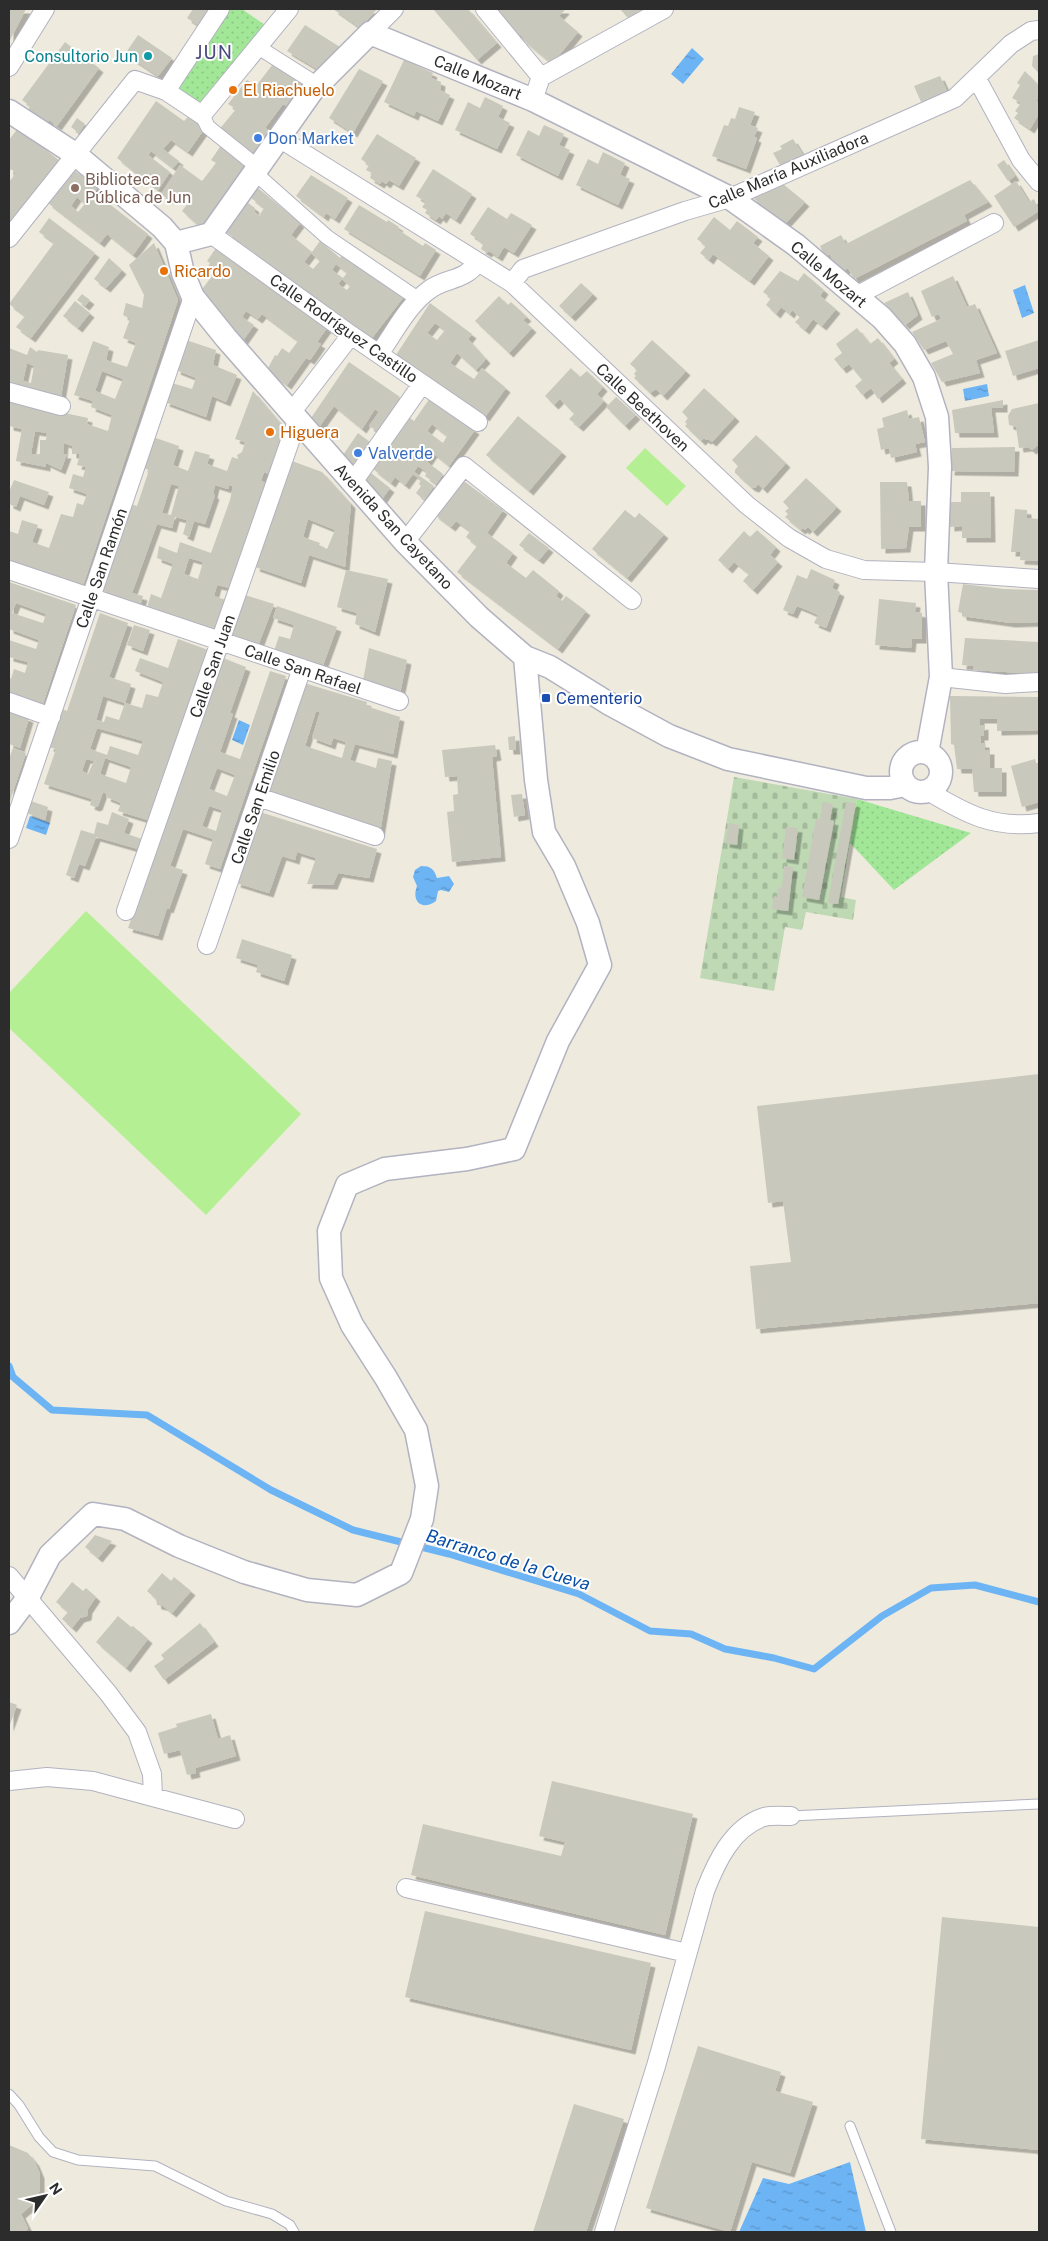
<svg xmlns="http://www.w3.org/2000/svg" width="1048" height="2241" viewBox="0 0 1048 2241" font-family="'Public Sans',sans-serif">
<defs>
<pattern id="cemetery-stones" width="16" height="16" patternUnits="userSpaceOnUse" patternTransform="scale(1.25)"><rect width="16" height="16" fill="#bed9b4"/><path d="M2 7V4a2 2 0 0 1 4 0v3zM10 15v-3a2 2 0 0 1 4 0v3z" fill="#a3ba9b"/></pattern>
<pattern id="park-dots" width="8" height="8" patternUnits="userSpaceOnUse" patternTransform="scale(1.25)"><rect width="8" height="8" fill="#a2e798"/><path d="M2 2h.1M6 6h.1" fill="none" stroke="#8cc683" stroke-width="1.8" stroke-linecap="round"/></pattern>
<pattern id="water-ripples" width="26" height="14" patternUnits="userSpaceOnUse" patternTransform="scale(1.25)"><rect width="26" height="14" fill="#6db4f5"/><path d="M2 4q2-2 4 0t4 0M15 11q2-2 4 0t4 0" fill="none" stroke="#5a93c7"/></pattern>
<filter id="shadow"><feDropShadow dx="4.5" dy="4.5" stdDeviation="0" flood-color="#0004"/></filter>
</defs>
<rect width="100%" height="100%" fill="#eeebde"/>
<path fill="url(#cemetery-stones)" d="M734 777 857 799 841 897 856 900 853 920 806 912 802 930 785 927 774 991 700 978Z"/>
<path fill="url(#park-dots)" d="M229 9H242L265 25 204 110 173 88Z
M857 799 971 833 894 890 850 843Z"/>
<path fill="#b5ef93" d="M645 448 686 486 667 506 626 468Z
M86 911 301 1114 206 1215 9 1028V993Z"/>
<path fill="url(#water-ripples)" d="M692 48 704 59 683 84 671 74Z
M1025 285 1034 313 1022 318 1013 290Z
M987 384 989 396 965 401 963 389Z
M239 720 250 725 243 745 232 740Z
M30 816 50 823 46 835 26 828Z
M421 866C431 866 434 869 437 878L449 876 454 884 449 892 441 890 438 891 436 901C422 911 411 902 417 886L413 877 415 870Z
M850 2162 866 2232H739L763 2178 789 2184Z"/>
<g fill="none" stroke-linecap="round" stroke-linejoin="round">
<path stroke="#6db4f5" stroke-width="7" d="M9 1366 13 1377 52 1410 147 1415 271 1490 353 1530 449 1554 579 1594 650 1631 691 1634 725 1649 774 1658 814 1669 882 1616 931 1588 975 1585 1039 1602"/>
</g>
<path fill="#c9c8bc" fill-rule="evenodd" filter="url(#shadow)" d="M9 9H26L9 42Z
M193 9H212L199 26 187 18Z
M333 9H377L360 28Z
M433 9H468L497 43 477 60Z
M494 9H564L565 10 559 16 578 32 552 64 522 39 523 38 520 34 517 37Z
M620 9H644L628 18Z
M305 25 340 47 317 69 287 51Z
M138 35 172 58 158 76 125 54Z
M65 42 99 68 57 126 49 120 47 123 37 115 33 116 28 111 30 106 22 100Z
M1039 54V73L1032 66 1033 56Z
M404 60 433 73 431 78 441 82 440 90 450 95 438 121 416 111 414 116 384 102Z
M273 64 308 85 290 108 283 104 265 128 271 131 253 157 218 131 236 109 228 104 247 80 256 86Z
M359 69 383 81 353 133 329 118Z
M1025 71 1039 86V96L1036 101 1039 103V114L1030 129 1014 118 1018 113 1015 111 1021 103 1012 98 1020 85 1017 83Z
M940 76 947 91 921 102 914 86Z
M485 97 503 106 498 117 510 123 497 149 455 130 468 102 480 108Z
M156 101 184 121 188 117 205 128 188 152 171 140 163 149 179 161 173 168 151 151 148 155 170 172 158 190 117 158Z
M739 107 755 112 750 125 758 128 754 137 757 138 746 169 712 156 724 125 728 126 731 118 735 119Z
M77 118 85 124 79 133 71 127Z
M544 125 564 134 559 145 570 150 558 176 516 155 528 130 539 136Z
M18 128 60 161 9 228V182L16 173 11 169 9 173V140Z
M377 134 416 158 399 186 389 180 386 184 382 181 380 184 370 178 372 173 366 170 369 165 361 159Z
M793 139 803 155 780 165 773 153 782 149 780 146Z
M222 144 237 155 247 168 200 227 182 211 189 202 176 192 169 200 161 194 180 165 202 181 216 163 211 160Z
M603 152 625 163 620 175 630 179 618 205 576 185 588 159 598 164Z
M1004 160 1015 176 1008 181 997 165Z
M433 169 472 194 456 220 446 213 442 219 439 216 436 220 425 213 427 210 422 207 426 202 416 196Z
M75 171 98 188 94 192 148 234 133 255 107 234 100 243 48 203ZM77 197 85 204 78 212 71 206Z
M311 175 348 198 335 219 326 213 324 217 296 196Z
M970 180 988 202 964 215 967 221 854 279 848 268 843 271 834 264 830 254 825 257 820 246 841 235 846 244Z
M1016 181 1029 202 1034 199 1039 211 1014 227 994 196Z
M783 184 805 202 785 224 752 197Z
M258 188 300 223 291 235 312 252 320 241 340 258 342 255 406 294 372 338 241 246 242 243 227 233 248 203 255 208 254 211 259 216 264 208 251 198ZM311 253 320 261 313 269 304 262ZM336 264 347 273 343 278 332 270ZM342 279 350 286 347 290 338 284Z
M359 205 387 222 388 220 399 227 397 229 423 246 425 243 436 250 420 276 344 229Z
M488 207 507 219 511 213 532 225 514 253 504 247 498 257 489 251 487 253 481 249 483 245 478 241 479 240 470 234Z
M714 217 730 230 737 221 758 237 753 243 769 256 750 281 713 254 709 260 700 253 706 246 697 239Z
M49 218 95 253 31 338 16 327 25 316 9 304 54 243 39 232Z
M154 243 178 300 83 586 9 561V531L18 534 22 520 38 525 32 542 49 548 61 514 73 517 77 503 83 505 87 494 69 488 73 474 83 477 86 467 77 465 80 454H72V446L64 443 63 454H67L61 470 46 463V467L16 461 22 429 9 426V401L88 418 87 424 108 431 112 415 91 407 93 401 74 395 93 341 109 347 106 360 127 367 136 343 123 338 130 319 123 315 126 303 142 308 144 295 129 265ZM102 371 123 379 115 399 95 391ZM35 431 47 433 46 440H40V454H31Z
M216 248 327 328 317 342 321 344 315 353 310 360 306 358 287 385 267 370 275 355 277 356 282 348 289 353 298 341 262 314 258 319 246 311 242 317 254 325 240 345 200 292 212 276 206 270 210 263 207 261Z
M109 258 122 270 106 288 94 279Z
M780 271 798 281 804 273 824 290 820 296 836 309 822 326 813 319 805 330 795 322 800 317 792 310 790 314 781 307 776 314 766 305 771 298 763 292Z
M953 276 967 307 975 304 997 353 976 360 980 373 942 382 931 363 953 354 946 341 924 350 912 332 941 319 939 314 932 317 921 291Z
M581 283 593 294 571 317 559 306Z
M908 292 918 315 905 325 884 303Z
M82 294 90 300 85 306 77 300Z
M499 296 508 305 511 302 527 317 523 320 532 328 509 353 475 321Z
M75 301 90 313 78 328 63 316Z
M430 303 472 334 468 339 486 359 476 370 457 353 450 363 474 379 482 368 506 388 485 417 396 355ZM435 323 445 330 437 340 427 333Z
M857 328 870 344 878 338 894 359 889 363 902 379 878 399 871 388 862 395 855 386 862 380 849 364 842 369 834 359 842 353 836 344Z
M186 340 216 350 213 365 237 375 226 402 212 396 206 417 165 402 172 383 192 389 196 378 176 370Z
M652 340 686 371 663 396 656 389 650 393 634 378 636 376 634 374 637 370 630 364Z
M1039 340V368L1013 376 1005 351Z
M30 347 37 352 38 350 68 355 61 397 27 392 9 386V348L27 355ZM27 363 34 366 31 383 23 381Z
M349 362 400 397 377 431 369 426 379 412 375 409 362 429 334 406 317 430 309 421Z
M571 368 580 377 587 371 603 387 597 394 604 401 579 427 569 419 574 414 560 399 554 405 545 396Z
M704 388 735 417 712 442 708 439 706 440 704 438 701 441 685 426 687 424 685 422 688 418 682 412Z
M253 391 285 429 269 474 264 472 261 481 266 483 230 588 217 585 214 596 226 600 214 631 147 608 151 594 161 598 173 564 157 558 159 546 177 553 180 542 211 553 230 500 233 486 229 485 228 489 215 485 213 494 215 495 205 524 194 521 189 537 183 534 187 520 175 517 172 528 157 524 132 593 143 596 140 606 101 592 131 504 137 506 149 470 143 468 153 437 179 446 173 465 188 471 195 451 210 455 207 464 227 471 232 457 238 459 237 455 242 452 245 442 235 439ZM171 484 179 486 171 515 162 513ZM189 558 203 562 198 579 184 574Z
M616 397 636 415 625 426 606 407Z
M430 398 475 430 449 466 433 453 427 462 443 474 436 484 425 476 427 472 418 466 414 472 434 486 424 500 416 493 421 486 419 484 421 480 413 474 405 485 395 477 391 483 373 469 410 418 414 421ZM432 424 447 436 443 443 427 431Z
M1003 400V408H991L994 433H955L952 410Z
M1039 403V444L1032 450 1028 447 1019 448 1016 427 1009 425 1008 416 1012 409Z
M907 410 909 419 919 417 925 442 915 444 917 452 891 458 889 448 881 450 877 429 884 427 882 418Z
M518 416 562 452 529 491 486 455Z
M358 433 370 442 351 469 341 458Z
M756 435 786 463 763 489 758 484 755 488 751 487 735 473V470L738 466 732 460Z
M1015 447 1014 472 950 471 952 448Z
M292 461 322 472 351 504 345 567 309 555 301 583 255 567ZM308 519 335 530 327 549 319 545 320 543 303 537Z
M371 473 390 488 380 502 363 483Z
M806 478 837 507 813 532 808 527 805 530 803 528 801 530 785 517 788 514 785 511 789 508 783 502Z
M461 479 503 510 487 533 513 553 506 563 526 578 533 570 559 591 556 596 562 601 566 596 586 611 558 649 457 572 477 546 466 537 470 531 456 521 451 527 434 514Z
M14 480 49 492 44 505 20 496 16 507 9 504V492Z
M880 482H907L909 501H921V527H909L906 548 881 549Z
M961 492H990L991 538H962V526L950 527 949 502H961Z
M1015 509 1027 510V518L1039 519V561L1020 560 1021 552H1011Z
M625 510 635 518 639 513 664 534 627 578 592 549Z
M757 530 776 547 770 555 778 562 753 590 743 581 749 574 734 562 728 569 718 560 744 531 750 537Z
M529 533 549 548 539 560 519 545Z
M811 569 835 580 832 588 840 592 826 628 814 623 818 615 807 610 797 606 793 614 783 610 797 575 807 579Z
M346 570 388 579 375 632 355 624 357 613 337 607Z
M9 582 76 605 42 707 9 695V678L11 679 14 669 25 673 28 662 9 657V640L36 649 39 640 9 629 10 619 9 618ZM16 603 46 614 43 623 12 613Z
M963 584 1004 589 1039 590V622L1011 623 962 616V613L958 612Z
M245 595 274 604 258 646 230 636Z
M879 599 916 603 915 612 922 613V639H912L911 648 875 645Z
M277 606 337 627 322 668 274 651 279 636 290 639 294 625 273 618Z
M100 613 128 623 109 677 131 684 125 703 142 708 146 694 158 697 163 682 135 671 140 658 168 668 178 639 208 650 148 820 118 811 121 803 106 797 107 794 103 792 98 806 95 807 90 805 92 799 44 784 56 749 49 747 62 709 67 711ZM103 696 125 703 119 720 106 716 104 722 96 720ZM97 728 143 741 138 755 110 746 107 755 90 749ZM105 758 131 767 126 783 100 774ZM86 759 94 761 88 774 82 771Z
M134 625 150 630 143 651 127 645Z
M965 638 1039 642V674L973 670V666L962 665Z
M369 648 407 660 399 698 362 686Z
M223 658 246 667 230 713 233 714 220 752 240 759 270 671 286 676 220 869 205 864 213 839 183 829 170 866 183 870 169 909 167 908 158 936 128 928ZM217 768 235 775 227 796 209 789ZM209 806 222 810 216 831 202 826Z
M304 683 367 702 366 706 400 717 393 754 355 744 350 760 376 768 378 758 392 761 380 833 265 797ZM316 711 320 712 312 738 331 745 333 738 346 742 342 758 305 746Z
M950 696 1039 697V730L997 731V719H980V726L984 725V736H980L981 743H985V750H990V768H1002V792H974L972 769H957L954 745 951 744Z
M9 711 29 718 20 748 9 744Z
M515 736 516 750H509L508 737Z
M495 745 497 756 492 757 501 857 452 862 447 812 454 811 453 795 458 794 457 776 445 777 442 750Z
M13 748 26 753 9 804V759Z
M1035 759 1036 763H1039V802L1022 807 1011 766Z
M522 794 525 815 514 817 511 795Z
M31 801 48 807 45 820 27 813Z
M823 802 833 804 830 820 834 821 819 900 802 897 816 819 820 820Z
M846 802 856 803 838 904 828 903Z
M112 812 129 819 124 833 142 839 138 849 96 837 85 866 79 864 74 878 66 875 81 830 94 834 97 822 108 825Z
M260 812 377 849 369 878 338 873 333 885 307 884 316 858 297 852 295 860 282 856 269 893 236 883Z
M729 823 739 825 737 845 725 843Z
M786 827 798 828 794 860 782 858Z
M784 866 793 867 788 911 772 909 774 896 777 897 778 887 782 888Z
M242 939 292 955 284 981 256 972 258 965 236 958Z
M1039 1074V1303L756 1329 750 1266 791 1262 783 1201 768 1203 757 1106Z
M95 1535 112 1541 98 1558 85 1547Z
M162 1573 171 1581 174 1577 191 1591 172 1613 163 1606 157 1605 156 1599 147 1591Z
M72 1582 83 1591 86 1588 96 1597 88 1609 87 1616 80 1618 72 1628 62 1619 68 1612 56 1602Z
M118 1616 131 1627 133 1626 148 1639 126 1668 96 1642Z
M200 1623 214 1642 164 1680 154 1666 164 1659 161 1655Z
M9 1702 17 1705 9 1727Z
M211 1714 218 1739 230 1735 236 1756 195 1768 196 1773 187 1775 180 1750 164 1754 158 1733 177 1727 176 1724Z
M552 1781 693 1814 665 1935 411 1875 423 1824 561 1856 565 1842 539 1836Z
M425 1911 651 1963 631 2050 405 1997Z
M942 1917 1039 1927V2150L921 2139Z
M698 2046 781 2072 775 2091 813 2102 790 2173 752 2162 730 2232 646 2208Z
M574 2104 624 2119 586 2232H533Z
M9 2145 28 2153 35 2162 40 2174V2190L34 2203 21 2214 28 2228 26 2232H9Z"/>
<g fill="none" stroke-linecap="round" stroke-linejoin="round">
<defs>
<path id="service" d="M791 1816 1039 1804
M9 2094 19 2105 39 2137 53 2152 78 2160 155 2166 226 2201 272 2214 290 2225 294 2232
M850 2126 891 2232"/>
<path id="pedestrian" d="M258 47 318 85
M202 115 208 127 259 168
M255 173 327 237 418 299"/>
<path id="minor" d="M485 9 541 77
M370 33 394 9
M9 67 45 9
M977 79 1021 160 1039 182
M166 91 220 9
M533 100 541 77 664 9
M279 138 512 283 747 505 789 538 826 559 864 570 936 572 1039 579
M211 234 351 335 478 422
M9 238 135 80 166 91 202 115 289 9
M512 283 523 269 685 211 730 198 955 98 1011 44 1031 31 1039 30
M856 296 994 223
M379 354C394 333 408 305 429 290 446 277 464 282 478 262
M9 392 61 406
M291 413 351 335
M353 482 422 384
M405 542 464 466 632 600
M9 570 399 701
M941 677 1005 684 1039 682
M9 702 51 717
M928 791C966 814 994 829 1039 823
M258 797 375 836
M9 839 193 297
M126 911 297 421
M207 945 302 668
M9 1576 108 1693 137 1732 152 1774 153 1796
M9 1781 47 1777 93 1781 235 1819
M406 1888 687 1953
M604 2232 656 2066 705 1891C716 1863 732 1827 764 1817 772 1815 783 1816 791 1816"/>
<path id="tertiary" d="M9 111 75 154 162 227 176 243 183 273 193 297 226 338 405 542 479 617 525 657 550 667 608 703 669 736 728 759 866 788H890L905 785
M176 243 211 234 312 91 370 33 533 100 730 198 796 245 856 296 882 318 905 344 924 377 937 417 940 467 936 572 941 677 927 753
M901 772a20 20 0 1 1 40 0a20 20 0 1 1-40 0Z
M9 1623 27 1599 50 1555 93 1514 125 1519 179 1546 244 1572 307 1590 357 1595 401 1573 422 1519 427 1486 416 1430 386 1378 352 1325 331 1278 329 1231 347 1185 385 1169 467 1159 514 1149 558 1041 600 965 588 923 564 866 544 832 536 780 525 657"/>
</defs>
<use href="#service" stroke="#b2b2c0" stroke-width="11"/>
<use href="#pedestrian" stroke="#b2b2c0" stroke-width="16"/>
<use href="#minor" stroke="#b2b2c0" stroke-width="20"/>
<use href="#tertiary" stroke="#b2b2c0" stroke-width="25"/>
<use href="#service" stroke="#fff" stroke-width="9"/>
<use href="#pedestrian" stroke="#fff" stroke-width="14"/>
<use href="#minor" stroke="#fff" stroke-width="18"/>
<use href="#tertiary" stroke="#fff" stroke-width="22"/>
</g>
<circle fill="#0f9aa8" stroke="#fff" stroke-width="2" cx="148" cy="56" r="5"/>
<g fill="#e8710a" stroke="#fff" stroke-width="2">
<circle cx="233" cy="90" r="5"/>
<circle cx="164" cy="271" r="5"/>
<circle cx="270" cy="432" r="5"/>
</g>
<g fill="#3f7fe0" stroke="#fff" stroke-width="2">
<circle cx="258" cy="138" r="5"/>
<circle cx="358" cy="453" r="5"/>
</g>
<circle fill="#8d6e63" stroke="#fff" stroke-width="2" cx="75" cy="188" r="5"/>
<rect fill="#1a4fb4" stroke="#fff" stroke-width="2" x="541" y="693" width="10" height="10" rx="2.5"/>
<g text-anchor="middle" stroke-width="4" stroke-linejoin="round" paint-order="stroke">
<g font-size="16" fill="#0d838f" stroke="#fff" text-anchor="end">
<text x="138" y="62">Consultorio Jun</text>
</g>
<g font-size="16" fill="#2c2c2c" stroke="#fff">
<text transform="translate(478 77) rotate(22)" y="6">Calle Mozart</text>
<text transform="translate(788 170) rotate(-23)" y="6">Calle María Auxiliadora</text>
<text transform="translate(829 274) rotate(40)" y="6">Calle Mozart</text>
<text transform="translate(344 328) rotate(35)" y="6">Calle Rodríguez Castillo</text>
<text transform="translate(643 407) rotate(43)" y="6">Calle Beethoven</text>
<text transform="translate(394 526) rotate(47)" y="6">Avenida San Cayetano</text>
<text transform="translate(101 568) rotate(-71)" y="6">Calle San Ramón</text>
<text transform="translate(212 666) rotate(-71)" y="6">Calle San Juan</text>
<text transform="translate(303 669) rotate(19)" y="6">Calle San Rafael</text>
<text transform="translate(255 807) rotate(-71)" y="6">Calle San Emilio</text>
</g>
<g font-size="16" fill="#c56008" stroke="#fff" text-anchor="start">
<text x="243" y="96">El Riachuelo</text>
<text x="174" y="277">Ricardo</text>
<text x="280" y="438">Higuera</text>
</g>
<g font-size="16" fill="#366cbe" stroke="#fff" text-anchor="start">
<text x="268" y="144">Don Market</text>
<text x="368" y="459">Valverde</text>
</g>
<g font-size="16" fill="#785e54" stroke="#fff" text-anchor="start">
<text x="85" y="185">Biblioteca<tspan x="85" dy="18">Pública de Jun</tspan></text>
</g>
<g font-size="16" fill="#164399" stroke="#fff" text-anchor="start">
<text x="556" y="704">Cementerio</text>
</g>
<g font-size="18" font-style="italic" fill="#074da6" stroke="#fff">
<text transform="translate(508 1560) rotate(17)" y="6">Barranco de la Cueva</text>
</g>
<g font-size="19" letter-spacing="1" fill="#4b4a80" stroke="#fff">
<text x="214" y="59">JUN</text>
</g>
</g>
<rect width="1048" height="2241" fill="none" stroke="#2c2c2c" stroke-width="20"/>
<g transform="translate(45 2196) rotate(56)" stroke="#ffffff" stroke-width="4" paint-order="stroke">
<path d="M0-4L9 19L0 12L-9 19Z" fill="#2c2c2c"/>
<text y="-8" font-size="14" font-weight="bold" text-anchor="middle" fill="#2c2c2c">N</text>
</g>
</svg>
